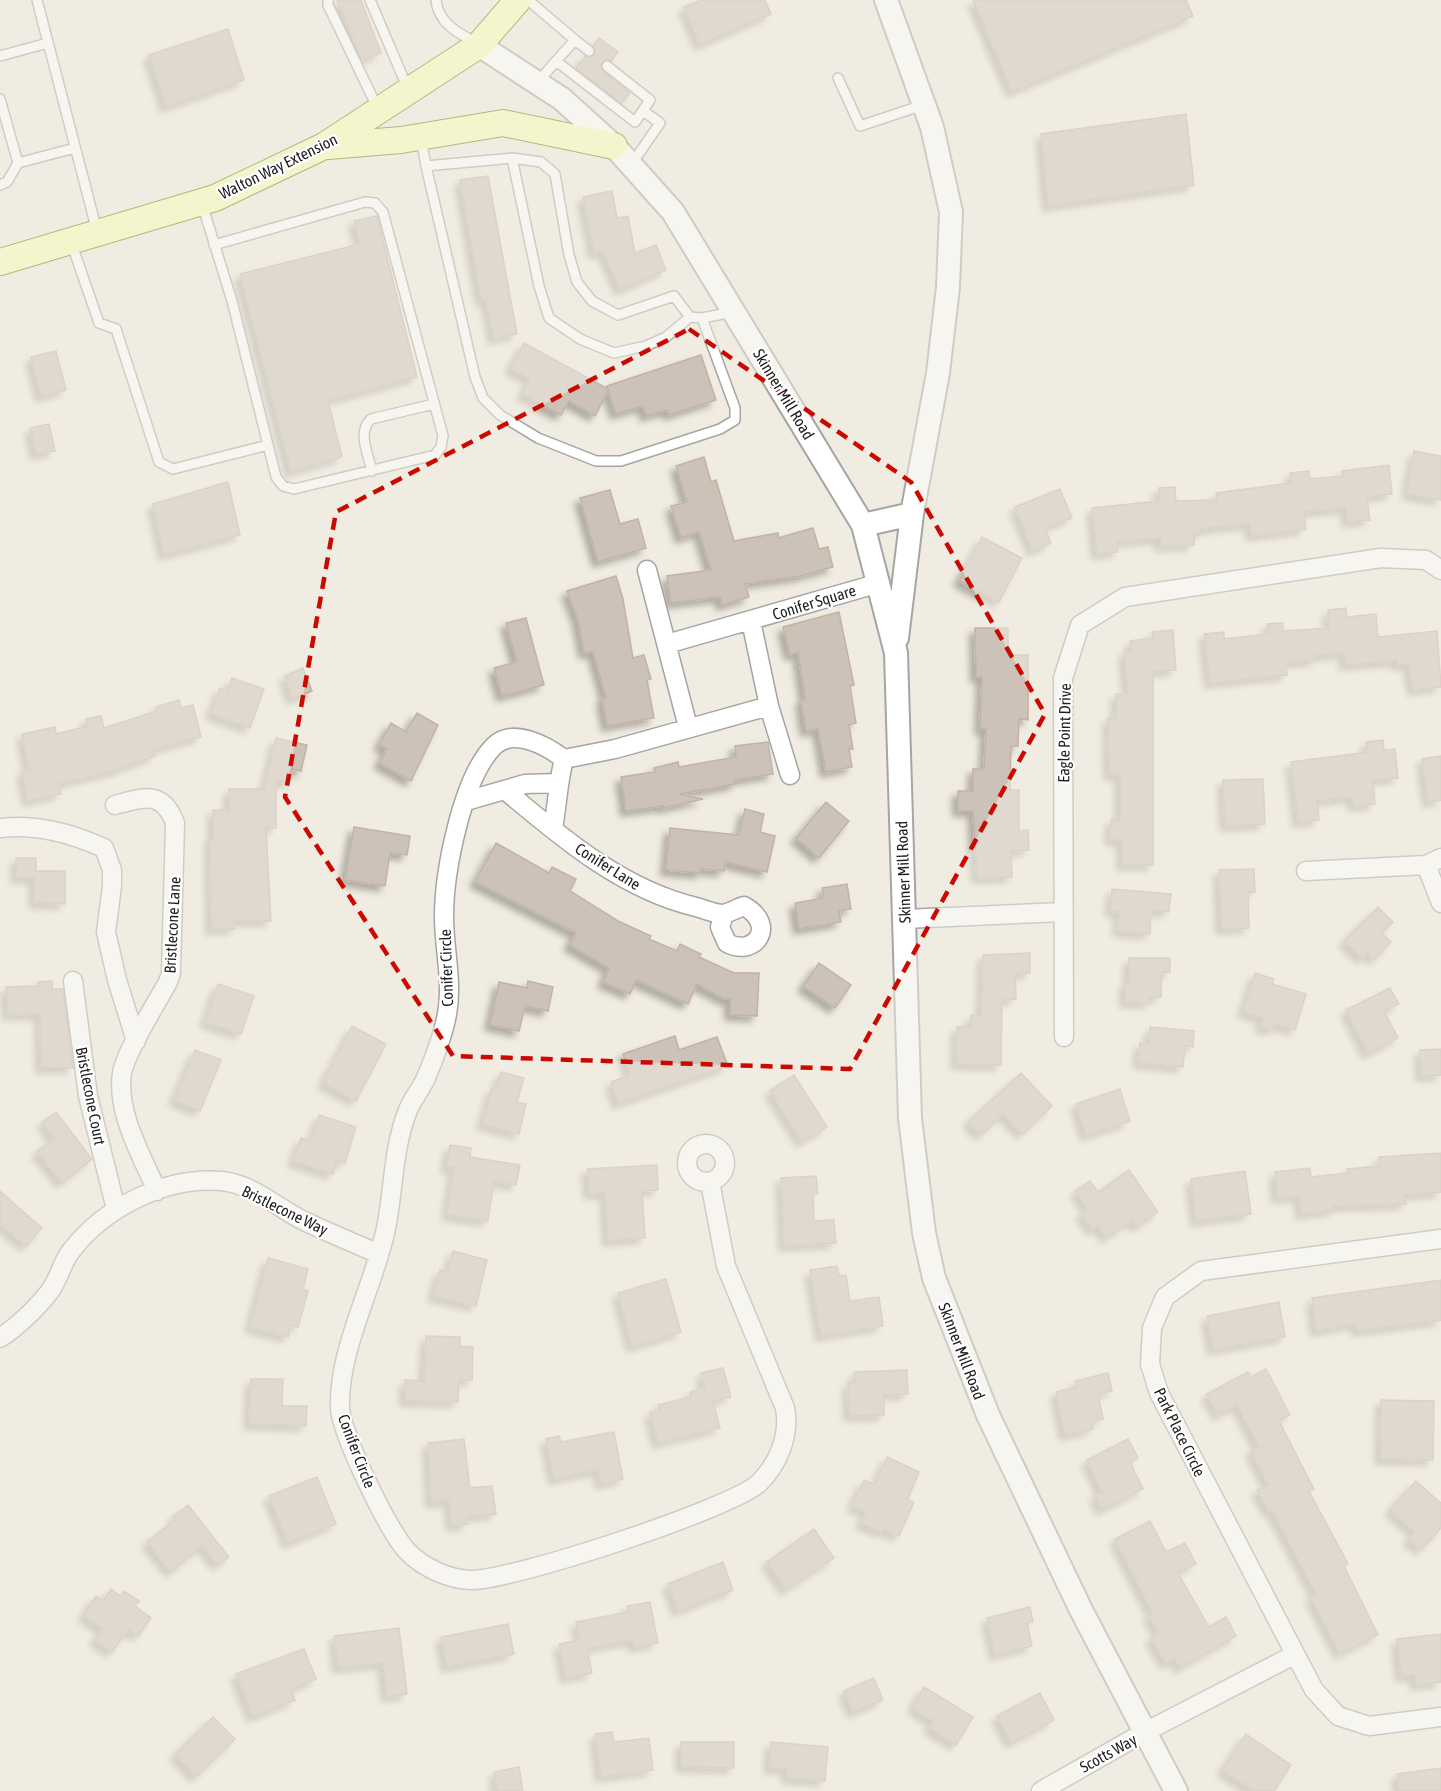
<svg xmlns="http://www.w3.org/2000/svg" width="1441" height="1791" viewBox="0 0 1441 1791" font-family="'Asap Condensed',sans-serif">
<defs>
<filter id="shadow"><feDropShadow dx="-5.5" dy="5.5" stdDeviation="3" flood-color="#0004"/></filter>
</defs>
<rect width="100%" height="100%" fill="#f0ece2"/>
<path fill="#ccc2b8" stroke="#c3b3a3" stroke-width="1.5" filter="url(#shadow)" d="M337 0H361L381 53 362 60Z
M701 0H765L771 14 700 45 684 7Z
M973 0H1186L1193 16 1012 92Z
M228 29 244 80 166 107 149 55Z
M599 38 618 52 611 61 604 60 600 66 603 71 630 93 621 103 576 68 585 57 594 56 593 46Z
M1186 114 1194 185 1048 206 1041 134Z
M488 176 517 334 494 339 486 299 481 300 460 180Z
M612 191 617 218 628 216 635 253 656 245 666 270 620 290 603 251 594 253 583 197Z
M377 216 417 377 328 401 342 457 291 472 240 274 360 244 354 221Z
M524 343 608 389 607 386 701 355 716 400 669 415 667 410 646 416 643 406 616 414 608 391 595 416 569 401 561 415 522 394 530 379 510 368Z
M56 351 66 390 41 397 31 357Z
M49 424 55 451 36 454 30 428Z
M1414 451 1441 456V500L1407 494Z
M704 457 711 482 716 480 734 541 778 533V538L813 528 819 549 828 547 833 567 800 576 745 584 749 597 722 605 720 597 671 603 667 576 711 570 699 532 681 538 671 506 687 502 676 466Z
M1389 465 1392 494 1367 497 1370 520 1348 522 1346 508 1304 512 1306 529 1251 536 1250 524 1201 529V534H1194V545L1160 546V538L1117 542 1118 552 1097 554 1092 508 1159 501V488L1175 487 1176 501 1217 500 1216 493 1291 483 1290 473 1309 471 1310 479 1343 476 1342 471Z
M228 482 240 535 164 555 153 504Z
M1060 489 1072 518 1045 528 1051 543 1033 551 1015 507Z
M610 490 620 524 638 519 646 548 598 562 580 498Z
M982 537 1022 558 999 602 959 581Z
M616 576 623 599 633 658 644 655 651 679 647 680 654 718 607 726 602 698H606L593 652 584 653 578 620 567 591Z
M1346 608 1347 617 1376 614 1378 637 1437 631 1441 687 1413 690 1409 664 1398 665 1397 661 1345 665 1344 653 1315 656V660L1286 663 1287 675 1210 683 1204 634 1224 632V639L1268 634 1267 624 1283 623V631L1329 628 1328 610Z
M839 612 854 685 850 686 856 723 849 725 853 749H849L852 767 826 772 818 729 806 731 801 700 805 699 798 652 790 655 783 627Z
M526 618 544 685 502 696 494 668 517 662 506 623Z
M975 628H1008V655H1028V720L1019 719 1018 746H1011L1010 790H1019V831L1028 830 1029 850 1011 851 1012 877 977 878 973 811H958V791H973V769H984L986 729H980L982 677H976Z
M1173 630 1176 670 1153 672V865H1122V840H1110L1111 820H1120V775L1109 774 1108 718H1116V694H1128L1124 651H1131L1130 641 1153 638 1152 632Z
M303 668 312 691 292 699 285 676Z
M232 678 264 689 250 728 211 714 220 688 228 691Z
M179 700 181 708 193 705 201 737 153 750 155 756 114 771 59 784 61 794 28 801 22 771 29 769 22 734 55 727 56 734 88 726 86 719 101 716 104 728 157 711 156 707Z
M417 713 438 725 411 781 379 763 387 749 379 745 391 723 406 732Z
M276 738 307 745 301 771 292 769 289 783 276 780V828H266L271 921H234L235 929H211L210 838H213V810H229V789H264Z
M1383 740 1384 750 1395 749 1398 778 1373 780 1375 804 1353 806 1352 797 1317 801 1319 820 1298 822 1291 762 1368 752 1366 742Z
M768 742 773 774 735 780V784L680 794 703 799 663 808V806L626 811 621 777 655 772 654 768 678 762 679 767 736 757 735 746Z
M1441 756V800L1428 802 1422 759Z
M1263 779 1265 824 1225 826 1223 780Z
M826 802 849 821 819 858 796 838Z
M745 809 764 814 760 832 775 836 767 872 725 862 724 871 701 869V873L666 870 670 828 739 835Z
M354 827 410 836 407 855 390 853 385 886 345 880Z
M496 843 549 873 552 867 576 879 570 891 618 921 651 936 649 939 677 951 680 944 701 954 699 957 734 973H759L757 1016 730 1015V999H724L697 984 688 1004 636 980 630 994 603 982 609 968 569 945 576 933 475 882Z
M16 858H36V871H65V904L34 903V878H16Z
M1254 869 1255 892H1248L1249 928 1221 929 1219 870Z
M847 884 851 909 839 911 841 922 799 929 795 903 824 898 822 888Z
M1112 889 1171 894 1169 912 1151 910 1150 934 1118 931 1119 912 1110 911Z
M1378 907 1393 922 1382 933 1391 942 1374 960 1368 953 1362 959 1344 941Z
M1030 953V973L1015 974 1016 999 1002 1000 1001 1065 956 1064 957 1027H971V1015L981 1016 983 955Z
M1129 958H1170V972H1162L1161 997H1150V1003L1125 1002V983H1129Z
M819 963 851 985 835 1008 803 986Z
M1255 973 1274 979 1272 984 1306 994 1295 1030 1276 1024 1273 1030 1260 1027 1263 1018 1243 1012Z
M52 981V989H63L73 1068H41L40 1014 8 1015 6 987 38 986V982Z
M528 981 553 987 548 1011 525 1006 519 1031 490 1025 499 982 527 988Z
M218 984 254 996 241 1034 205 1022Z
M1390 988 1399 1004 1384 1011 1398 1038 1368 1054 1346 1010Z
M352 1026 386 1044 356 1101 323 1083Z
M1150 1027 1194 1031 1193 1047 1185 1046 1183 1067 1138 1063 1140 1043 1149 1044Z
M675 1036 679 1050 717 1037 728 1066 618 1104 611 1082 630 1075 623 1054Z
M1441 1049V1075L1421 1076 1420 1050Z
M195 1050 221 1060 200 1111 174 1100Z
M501 1072 524 1078 517 1102 526 1104 519 1134 482 1124 492 1088 496 1090Z
M1021 1073 1052 1106 1022 1134 1003 1114 981 1135 968 1122Z
M794 1075 827 1127 802 1142 770 1091Z
M1120 1089 1130 1121 1086 1136 1076 1104Z
M56 1112 92 1159 62 1183 37 1152 54 1138 42 1123Z
M319 1115 356 1127 345 1163 337 1160 333 1174 293 1161 301 1138 311 1141Z
M450 1145 471 1148 470 1157 520 1165 516 1185 494 1182 488 1221 447 1215 454 1168 446 1167Z
M1441 1153V1192L1405 1195 1406 1204 1333 1206 1334 1210 1301 1214 1299 1196 1277 1198 1275 1172 1310 1168 1311 1177 1348 1173 1347 1169 1380 1166 1379 1157Z
M657 1165 658 1190 642 1191 645 1238 608 1241 605 1193 589 1194 587 1169Z
M1129 1170 1158 1212 1137 1227 1132 1220 1107 1238 1098 1226 1092 1230 1081 1214 1088 1209 1076 1191 1090 1181 1098 1192Z
M1245 1171 1251 1214 1196 1221 1191 1179Z
M816 1176 818 1193 813 1194 814 1221 834 1220 836 1243 784 1246 781 1178Z
M0 1191 42 1228 26 1246 0 1224Z
M453 1251 487 1260 476 1306 433 1296 440 1270 448 1271Z
M268 1258 308 1269 303 1289 308 1291 298 1327 291 1325 288 1337 250 1327Z
M837 1266 839 1276 846 1275 850 1301 879 1297 883 1326 821 1336 810 1270Z
M666 1279 681 1332 632 1347 618 1293Z
M1441 1280V1320L1358 1331 1355 1324 1316 1331 1312 1298Z
M1279 1302 1285 1337 1213 1350 1207 1316Z
M426 1336 460 1337V1346L473 1347 472 1380H459L458 1402 405 1401V1380L424 1381Z
M723 1368 731 1397 713 1401 720 1428 658 1443 650 1412 660 1410 658 1405 691 1397 690 1392 705 1388 701 1373Z
M1266 1369 1290 1415 1279 1421 1314 1489 1309 1491 1348 1564 1344 1566 1378 1635 1340 1654 1311 1597 1316 1594 1272 1510 1269 1512 1257 1490 1268 1485 1251 1451 1259 1447 1237 1405 1218 1415 1207 1394 1248 1372 1251 1377Z
M907 1370 908 1394 884 1395V1415L849 1416 848 1383 855 1382 854 1372Z
M1108 1373 1112 1391 1098 1394 1103 1419 1091 1422 1093 1429 1065 1435 1056 1392 1077 1387 1075 1381Z
M251 1379H283L282 1406H307L306 1426 249 1424Z
M1381 1400 1434 1401 1433 1460 1380 1459Z
M614 1432 623 1479 601 1484 598 1470 554 1479 546 1439 559 1436 561 1442Z
M464 1439 470 1488 492 1486 496 1514 467 1517 468 1524 452 1526 449 1500 431 1503 428 1443Z
M1128 1439 1138 1458 1130 1462 1143 1489 1102 1510 1095 1495 1102 1492 1087 1460Z
M887 1457 919 1472 908 1499 914 1502 899 1536 883 1529 882 1532 861 1523 866 1512 852 1506 864 1480 875 1485Z
M317 1477 336 1524 288 1543 269 1496Z
M1416 1481 1441 1503V1528L1421 1550 1408 1539 1415 1532 1390 1510Z
M188 1505 229 1557 218 1565 202 1546 171 1572 147 1542 175 1520 173 1517Z
M1150 1521 1166 1552 1185 1543 1196 1564 1178 1573 1209 1627 1226 1617 1236 1636 1180 1668 1175 1659 1166 1664 1151 1638 1159 1634 1149 1616 1153 1614 1115 1539Z
M814 1529 834 1558 786 1590 767 1562Z
M723 1562 733 1590 678 1611 668 1584Z
M111 1589 121 1596 124 1591 139 1601 135 1606 151 1618 138 1636 128 1630 112 1652 95 1640 103 1629 83 1615 96 1596 103 1601Z
M650 1602 658 1643 634 1647 633 1640 587 1649 592 1673 566 1678 559 1644 580 1640 576 1622 628 1612 627 1606Z
M1030 1607 1033 1622 1027 1623 1032 1646 995 1655 987 1618Z
M508 1624 514 1654 447 1667 441 1637Z
M399 1628 407 1694 387 1697 383 1663 338 1668 334 1636Z
M1441 1634V1682L1416 1685 1415 1675 1401 1676 1397 1639Z
M304 1649 316 1679 291 1689 295 1700 253 1717 236 1674Z
M874 1678 883 1700 853 1713 844 1691Z
M924 1687 973 1717 956 1745 929 1728 933 1721 914 1709V1704Z
M1040 1693 1054 1720 1011 1743 997 1716Z
M213 1717 235 1739 196 1777 175 1754Z
M612 1732 614 1742 649 1738 653 1770 601 1777 595 1734Z
M1246 1734 1291 1765 1274 1791H1254L1222 1770Z
M681 1742H734V1768L681 1767Z
M771 1742 828 1747 825 1781 787 1778V1769L769 1768Z
M519 1767 523 1791H497L494 1772Z
M1441 1768V1791H1399L1397 1774Z"/>
<g fill="none" stroke-linecap="round" stroke-linejoin="round">
<defs>
<path id="service" d="M37 0 97 231
M328 0V5L378 109
M370 0 408 89
M436 0C438 23 459 34 477 43
M528 0 575 40 556 61 635 122 650 100 607 66
M575 40 589 51
M0 56 48 43
M838 78 860 126 923 105
M538 82 556 61
M0 99 18 163
M421 138 426 166 512 158 541 162 555 174 569 255 577 282 592 301 618 315 674 296 690 317 702 318 733 312
M512 158 539 286 549 318 580 339 614 353 646 346 666 337 690 317
M631 165 660 123 643 111
M426 166 475 377 483 398 500 415 538 438 596 461H621L720 429 735 420V408L702 318
M0 185 7 182 18 163 75 148
M202 204 232 301 276 477 283 486 294 489 435 455 441 447 443 436 383 212 375 203 365 202 214 245
M71 242 99 323 116 329 159 462 173 469 268 445
M372 471C368 454 357 432 371 419L434 404"/>
<path id="minor" d="M647 570 688 727
M751 621 769 706 790 775
M667 644 876 584
M564 759 615 749 769 706
M506 791C562 838 623 890 696 907 704 909 715 914 723 914 729 913 738 908 744 906 778 925 755 958 727 943L720 927 724 914
M466 801 525 784 558 783
M115 805C144 797 163 790 175 823L171 973 168 982C157 1002 125 1053 122 1073 116 1113 142 1156 157 1191
M0 828C37 824 70 833 104 848L112 870V886L106 932 117 980 136 1041
M553 829C557 806 558 782 564 759 547 746 513 727 494 746 462 778 444 872 444 917 444 949 453 982 447 1014 443 1036 434 1059 425 1080 420 1090 412 1100 408 1110 392 1150 394 1193 385 1233 372 1290 338 1351 340 1408 341 1433 389 1533 408 1552 424 1568 448 1579 470 1580 508 1582 733 1508 759 1483 779 1463 790 1435 785 1408L726 1266 710 1182
M1426 865 1441 903
M1306 871 1426 865 1441 858
M904 919 1063 912
M73 981 88 1096 116 1209
M1064 1037 1063 678 1080 625 1125 597 1381 558 1426 560 1441 570
M687 1163a19 19 0 1 1 38 0a19 19 0 1 1-38 0Z
M1441 1239 1201 1271 1165 1297 1152 1328 1150 1364 1159 1393 1314 1690 1338 1716 1369 1726 1441 1717
M0 1338C17 1327 37 1308 50 1291 59 1279 62 1262 71 1251 105 1207 166 1176 222 1181 252 1184 278 1208 304 1221 329 1233 354 1243 379 1254
M1041 1791 1143 1733 1294 1655"/>
<path id="tertiary" d="M886 0 932 127 951 212 948 287 938 373 912 514 897 638
M479 45 562 99 614 146 673 212 863 525 896 653 910 1118 924 1233 934 1278 988 1415 1081 1610 1176 1791
M863 525 912 514"/>
<path id="secondary" d="M328 146 401 140 503 123 614 146
M0 262 215 198 324 146 479 45 518 0"/>
</defs>
<use href="#service" stroke="#a5a5a5" stroke-width="12"/>
<use href="#minor" stroke="#a5a5a5" stroke-width="21"/>
<use href="#tertiary" stroke="#a5a5a5" stroke-width="26"/>
<use href="#secondary" stroke="#667900" stroke-width="28"/>
<use href="#service" stroke="#fff" stroke-width="9"/>
<use href="#minor" stroke="#fff" stroke-width="18"/>
<use href="#tertiary" stroke="#fff" stroke-width="22"/>
<use href="#secondary" stroke="#f7ffb1" stroke-width="26"/>
</g>
<path d="M0 0H1441V1791H0ZM689 329 911 482 1045 714 850 1069 453 1056 285 797 336 512Z" fill="#f0ece2" fill-opacity=".55" fill-rule="evenodd"/>
<path fill="none" stroke="#cb0900" stroke-width="4.5" stroke-dasharray="12 8" stroke-linejoin="round" d="M689 329 911 482 1045 714 850 1069 453 1056 285 797 336 512Z"/>
<g text-anchor="middle" stroke-width="4.5" stroke-linejoin="round" paint-order="stroke">
<g font-size="16" fill="#1e1e1e" stroke="#fff">
<text transform="translate(278 166) rotate(-26)" y="6">Walton Way Extension</text>
<text transform="translate(784 394) rotate(59)" y="6">Skinner Mill Road</text>
<text transform="translate(814 602) rotate(-17)" y="6">Conifer Square</text>
<text transform="translate(1064 733) rotate(-89)" y="6">Eagle Point Drive</text>
<text transform="translate(608 866) rotate(32)" y="6">Conifer Lane</text>
<text transform="translate(903 872) rotate(-92)" y="6">Skinner Mill Road</text>
<text transform="translate(172 925) rotate(-87)" y="6">Bristlecone Lane</text>
<text transform="translate(446 968) rotate(-92)" y="6">Conifer Circle</text>
<text transform="translate(91 1096) rotate(79)" y="6">Bristlecone Court</text>
<text transform="translate(285 1210) rotate(26)" y="6">Bristlecone Way</text>
<text transform="translate(962 1351) rotate(69)" y="6">Skinner Mill Road</text>
<text transform="translate(1180 1432) rotate(64)" y="6">Park Place Circle</text>
<text transform="translate(357 1451) rotate(69)" y="6">Conifer Circle</text>
<text transform="translate(1108 1753) rotate(-29)" y="6">Scotts Way</text>
</g>
</g>
</svg>
